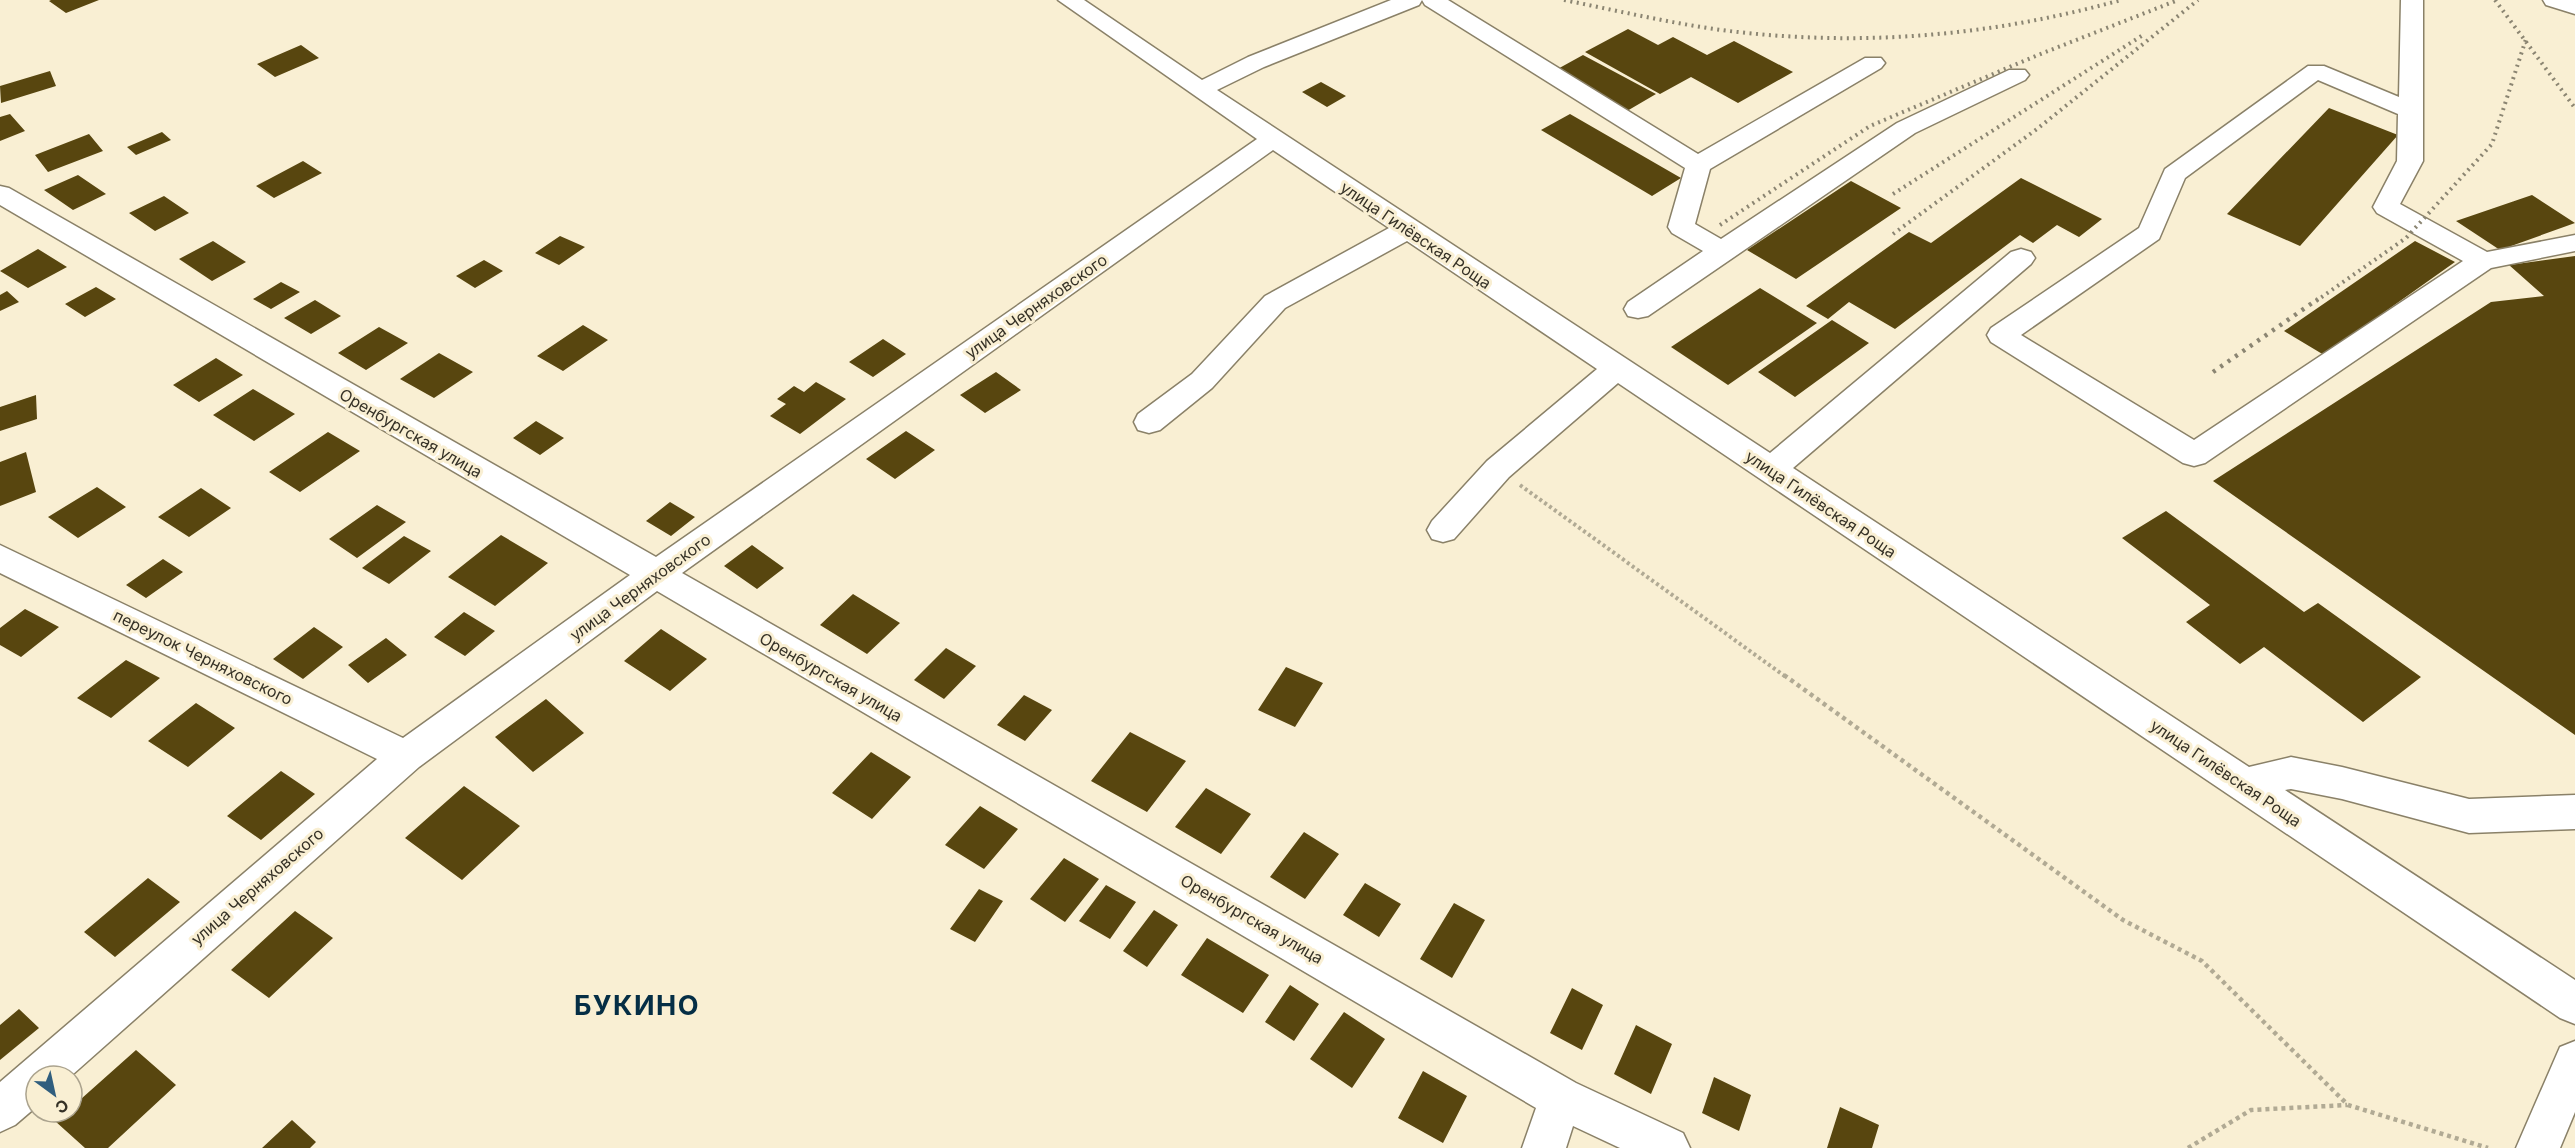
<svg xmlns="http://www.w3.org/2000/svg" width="2575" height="1148" viewBox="0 0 2575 1148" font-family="Inter,sans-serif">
<rect width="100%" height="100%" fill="#f9efd3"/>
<path fill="#58460f" d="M51 0H99L66 13 49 1Z
M1628 29 1658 45 1673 37 1707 55 1734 41 1793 72 1738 103 1691 77 1660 94 1585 52Z
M301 45 319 58 275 77 257 64Z
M1583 55 1656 94 1627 111 1554 71Z
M50 71 56 86 1 103 0 86Z
M1321 82 1346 96 1327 107 1302 92Z
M2329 108 2398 135 2300 246 2227 214Z
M10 114 25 131 0 141V117Z
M1570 114 1681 178 1652 196 1541 130Z
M162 132 171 140 136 155 127 147Z
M89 134 103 151 48 172 35 155Z
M303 161 322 173 274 198 256 186Z
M78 175 106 194 73 210 44 190Z
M2021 178 2102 219 2079 237 2057 225 2033 243 2020 235 1895 329 1849 302 1828 319 1806 306 1909 232 1931 243Z
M1851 181 1901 208 1796 279 1747 250Z
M2532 195 2575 223 2500 250 2456 221Z
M164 196 189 213 155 231 129 213Z
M560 236 585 247 559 265 535 253Z
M213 241 246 262 212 281 179 259Z
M2415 241 2455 262 2324 355 2284 331Z
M38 249 67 267 28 288 0 271Z
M2575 256V735L2213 481 2491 302 2544 296 2509 265Z
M484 260 503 271 475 288 456 276Z
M281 282 300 292 271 309 253 299Z
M96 287 116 299 85 317 65 304Z
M1760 288 1817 323 1728 385 1671 347Z
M7 291 19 302 0 311V295Z
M315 300 341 316 311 334 284 318Z
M1832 320 1869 343 1795 397 1758 372Z
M583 325 608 340 563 371 537 356Z
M379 327 408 343 366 370 338 353Z
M883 339 906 354 873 377 849 362Z
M439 353 473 372 434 398 400 379Z
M216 358 243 375 199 402 173 385Z
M996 372 1021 390 985 413 960 395Z
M816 382 846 399 800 434 770 416 786 404 777 399 794 386 804 392Z
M253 389 295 414 254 441 213 415Z
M36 395 37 419 0 431V407Z
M536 421 564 438 540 455 513 438Z
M906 431 935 450 895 479 866 459Z
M328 432 360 451 300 492 269 472Z
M26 452 36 492 0 506V462Z
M97 487 126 507 78 538 48 517Z
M201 488 231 508 189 537 158 517Z
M670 502 695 517 671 536 646 521Z
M377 505 406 522 357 558 329 539Z
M2166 511 2304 612 2318 603 2421 677 2363 722 2264 647 2240 664 2186 622 2210 605 2122 538Z
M501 535 548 563 495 606 448 577Z
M404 536 431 551 389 584 362 568Z
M752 545 784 568 757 589 724 566Z
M163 559 183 572 146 598 126 585Z
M853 594 900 623 867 654 820 625Z
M25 609 59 627 21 657 0 645V628Z
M464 612 495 631 465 656 434 637Z
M314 627 343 647 303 679 273 659Z
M661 629 707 659 670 691 624 661Z
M386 638 407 655 368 683 348 665Z
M946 648 976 666 944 699 914 680Z
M126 660 160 678 111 718 77 698Z
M1286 667 1323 683 1295 727 1258 710Z
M1024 695 1052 710 1025 741 997 725Z
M546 699 584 733 533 772 495 737Z
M196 703 235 728 188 767 148 741Z
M1130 732 1186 761 1147 812 1091 781Z
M871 752 911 777 872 819 832 793Z
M281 771 315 794 261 840 227 816Z
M464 786 520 826 462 880 405 838Z
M1206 788 1251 814 1221 854 1175 827Z
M980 806 1018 829 984 869 945 845Z
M1304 832 1339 854 1305 899 1270 877Z
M1064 858 1099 879 1065 922 1030 899Z
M148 878 180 902 115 957 84 932Z
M1365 883 1401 904 1379 937 1343 915Z
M1106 885 1136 902 1110 939 1079 921Z
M979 889 1003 901 975 942 950 929Z
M1454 903 1485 920 1452 978 1420 959Z
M1154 910 1178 925 1147 967 1123 951Z
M295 911 333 938 269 998 231 970Z
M1207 938 1269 975 1243 1013 1181 975Z
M1290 985 1319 1004 1294 1041 1265 1022Z
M1572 988 1603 1005 1582 1050 1550 1033Z
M19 1009 39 1028 0 1060V1025Z
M1344 1012 1385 1039 1352 1088 1310 1059Z
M1636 1025 1672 1044 1651 1094 1614 1074Z
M136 1050 176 1085 108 1148H85L55 1121 66 1112H72V1107Z
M1423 1071 1467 1096 1443 1143 1398 1118Z
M1714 1077 1751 1095 1739 1131 1702 1113Z
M1840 1107 1879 1125 1872 1148H1827Z
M292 1120 316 1142 310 1148H262Z"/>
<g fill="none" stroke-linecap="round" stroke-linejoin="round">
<defs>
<path id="minor" d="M1058 0H1084L1202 80 1248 57 1391 0H1448L1698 154 1865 58H1881L1885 63 1881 68 1710 169 1695 224 1721 239 1897 123 2009 70H2025L2029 75 2025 80 1915 133 1648 316 1638 318 1628 316 1624 309 1628 302 1703 251 1672 233 1668 227 1685 168 1425 5 1422 0 1419 5 1264 67 1217 90 1770 453 2011 252 2021 249 2031 252 2035 258 2031 264 1793 468 2249 767 2291 757 2342 767 2469 799 2575 795V829L2469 833 2342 799 2291 789 2285 790 2575 980V1024L2560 1018 1618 383 1509 477 1454 539 1443 542 1432 539 1427 530 1432 521 1487 461 1597 369 1407 241 1285 308 1212 388 1160 430 1149 433 1138 430 1134 422 1138 414 1192 374 1265 296 1389 228 1273 150 682 573 1576 1083 1683 1133 1690 1148H1620L1573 1126 1566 1148H1522L1536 1108 657 591 419 767 71 1076H36V1107L15 1125 0 1132V1082L377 759 0 573V545L403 738 630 575 0 205V186L9 188 656 557 1257 139Z
M2401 0H2423V161L2400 204 2487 252 2575 235V251L2491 268 2205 463 2194 466 2183 463 1991 342 1987 335 1991 328 2139 228 2165 169 2308 66H2324L2399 97ZM2318 80 2398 114 2397 161 2373 207 2377 213 2463 261 2194 440 2021 335 2159 239 2185 178Z
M2543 0H2575V14L2546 5Z
M2575 1041V1112L2560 1148H2516L2560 1047Z"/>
</defs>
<use href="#minor" stroke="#8a8168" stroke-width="3"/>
<path stroke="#b1aa94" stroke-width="4" stroke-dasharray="3 3" stroke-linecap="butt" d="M1520 485 1786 677"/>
<path stroke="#b1aa94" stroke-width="4.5" stroke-dasharray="4 4" stroke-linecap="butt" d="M1784 675 2123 920 2202 961 2348 1105 2488 1148
M2188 1148 2251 1110 2347 1105"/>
<use href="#minor" fill="#fff" fill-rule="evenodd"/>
<path stroke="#8b8572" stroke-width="4" stroke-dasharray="2 4.5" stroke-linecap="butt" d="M1564 0C1619 11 1674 24 1729 31 1862 47 1992 36 2121 0
M2495 0 2575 108
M1893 194 2143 35
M1720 225 1870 126 2038 55 2178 0
M1893 234 2037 129 2198 0
M2316 301 2406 238 2492 144 2526 39"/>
<path stroke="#8b8572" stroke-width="4.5" stroke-dasharray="3 6" stroke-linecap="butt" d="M2213 372 2318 299"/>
</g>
<g text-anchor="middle" stroke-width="6" stroke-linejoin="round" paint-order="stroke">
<g font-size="16" fill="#353126" stroke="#f9efd3">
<text transform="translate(1416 235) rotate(34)" y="6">улица Гилёвская Роща</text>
<text transform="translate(1036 306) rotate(-35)" y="6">улица Черняховского</text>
<text transform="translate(411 433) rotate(30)" y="6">Оренбургская улица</text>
<text transform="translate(1821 504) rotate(34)" y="6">улица Гилёвская Роща</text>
<text transform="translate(640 587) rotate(-36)" y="6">улица Черняховского</text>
<text transform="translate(203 657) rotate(26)" y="6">переулок Черняховского</text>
<text transform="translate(831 677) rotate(30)" y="6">Оренбургская улица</text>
<text transform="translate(2226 773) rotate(34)" y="6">улица Гилёвская Роща</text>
<text transform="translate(257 886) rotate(-41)" y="6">улица Черняховского</text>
<text transform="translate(1252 919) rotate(30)" y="6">Оренбургская улица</text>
</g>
<g font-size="27" font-weight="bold" letter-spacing="1.5" fill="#052e45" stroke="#f9efd3">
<text x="637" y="1015">БУКИНО</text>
</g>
</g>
<g transform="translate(54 1094) rotate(147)"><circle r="28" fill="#f9efd3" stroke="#aba38e" stroke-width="1.5"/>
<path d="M0-4.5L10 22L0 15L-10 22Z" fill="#305e7e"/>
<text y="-9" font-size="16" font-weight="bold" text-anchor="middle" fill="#353126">С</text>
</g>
</svg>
